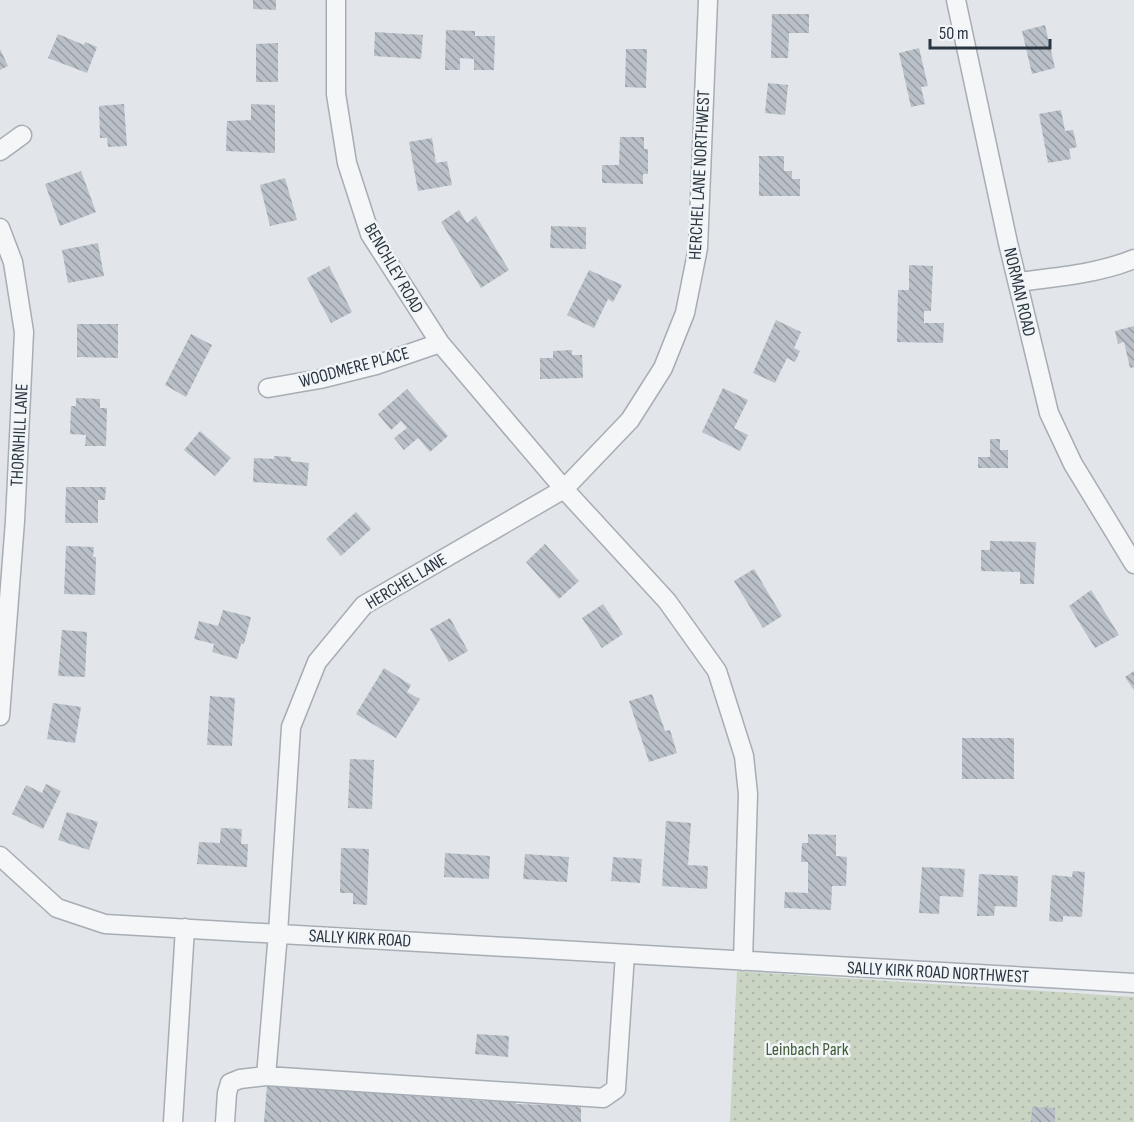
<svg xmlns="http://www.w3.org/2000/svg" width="1134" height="1122" viewBox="0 0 1134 1122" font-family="'Sofia Sans Condensed',sans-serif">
<defs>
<pattern id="park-dots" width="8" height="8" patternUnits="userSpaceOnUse" patternTransform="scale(1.5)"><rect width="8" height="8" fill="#c9d4c3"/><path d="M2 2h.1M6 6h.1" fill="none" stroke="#adb7a9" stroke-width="1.8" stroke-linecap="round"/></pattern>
<pattern id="building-back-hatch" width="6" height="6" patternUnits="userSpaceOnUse" patternTransform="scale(1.5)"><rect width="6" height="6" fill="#b9c0c7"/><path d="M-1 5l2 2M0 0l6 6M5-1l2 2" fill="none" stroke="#979da3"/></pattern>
</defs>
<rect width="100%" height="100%" fill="#e2e6ea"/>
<path fill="url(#park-dots)" d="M737 971 1134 997V1122H730Z"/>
<path fill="url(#building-back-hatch)" d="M253 0H276V10L253 9Z
M772 14H809V33H789L788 58H771Z
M1045 25 1055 68 1032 74 1022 31Z
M446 30 475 31V36H495L494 70H474V59L460 58V70H445Z
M375 32 423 35 421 59 374 56Z
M58 34 84 45 85 42 97 47 87 73 48 58Z
M278 43V82H256V44Z
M919 48 928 86 921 87 925 104 911 107 899 53Z
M0 49 8 66 0 70Z
M626 49H647L646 88 625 87Z
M768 83 788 85 785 115 765 113Z
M124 104 127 146 108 147 107 138H100L99 106Z
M251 104 275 105V153L226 151 227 121 251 120Z
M1061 110 1065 131 1073 130 1077 147 1069 149 1071 159 1048 163 1039 114Z
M620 137H644V149H648V174H643V184L602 183V165H619Z
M432 138 436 163 447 161 452 185 418 191 409 142Z
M759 156H784V171H792V179H800V196H759Z
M81 171 96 212 60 226 45 184Z
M285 178 297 220 270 226 260 185Z
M459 210 467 223 476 216 509 270 481 288 441 222Z
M551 226 586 227V249L550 248Z
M98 243 104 276 68 283 62 250Z
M909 265 933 266 931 311H924V323H944L943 343 897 342 898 290H909Z
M329 266 352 312 331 323 307 278Z
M589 270 622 285 613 302 608 299 594 328 567 315Z
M776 320 801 332 794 348 800 351 795 362 787 358 775 383 753 373Z
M77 324H118V358L77 357Z
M1134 326V367L1130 368 1124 342 1118 344 1115 331Z
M191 334 212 345 186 397 165 385Z
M572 350V355H582L583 378 540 379V358H553V351Z
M723 388 748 400 734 428 748 435 740 451 702 432Z
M407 389 448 436 430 452 418 438 404 450 394 438 407 428 401 421 391 430 378 414Z
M76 398 100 399V408H107L106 446H85L86 435 70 434 71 406H76Z
M200 431 231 458 215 476 184 450Z
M990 439H1000V450H1008V468H978V457H990Z
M274 456 291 457V461L309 463 307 486 253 482 254 458 274 459Z
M66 487H106L105 500H98V523H65Z
M356 512 371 529 341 556 326 539Z
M990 541 1036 542 1034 584H1020V572L981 571V550H990Z
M545 544 579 581 559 599 526 562Z
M66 546 94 547 93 557H96L95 595 64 594Z
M754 569 782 616 763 628 734 581Z
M1091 590 1119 635 1095 648 1069 606Z
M603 604 623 634 602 648 582 618Z
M223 610 251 617 244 644H241L237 659 212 652 214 644 194 639 199 621 218 626Z
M450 618 468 651 449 662 430 629Z
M62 630 87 632 85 677 58 676Z
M384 668 411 685 407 692 420 699 396 738 356 714Z
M1134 671V690L1125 677Z
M652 694 665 731 670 730 677 753 649 762 629 701Z
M210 696 235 698 232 746 207 745Z
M53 703 81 707 75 743 47 739Z
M962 738H1014V779H962Z
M350 759 374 760 372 809 348 808Z
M46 784 61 791 43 829 12 814 26 785 42 793Z
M67 812 98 822 89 850 58 840Z
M666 821 691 823 688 865 708 866 707 889 662 886Z
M221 828 242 829 241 844H248L247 867 197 864 199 842 220 843Z
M808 834 836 835V856L847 857 846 886H832L831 910 784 908 785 892 808 893V862H801L802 843H808Z
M341 848 369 849 367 905 353 904V893H340Z
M445 853 490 856 489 879 444 877Z
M525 854 569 857 567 882 523 879Z
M613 857 642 859 640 883 611 881Z
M922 867 965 869 963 897 940 896 939 914 919 913Z
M1073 871 1085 872 1082 917 1063 916V922L1049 921 1052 875 1072 877Z
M979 874 1018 876 1017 907 995 906 994 916H977Z
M477 1034 509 1036 508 1057 475 1054Z
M267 1085 484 1101V1099L517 1101 516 1104 581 1106V1122H264Z
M1032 1107 1055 1108V1122H1031Z"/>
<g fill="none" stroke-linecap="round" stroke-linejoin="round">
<defs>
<path id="minor" d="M336 0V94L347 163 370 234 440 343 564 489 667 601 717 671 744 756 748 794 743 961
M956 0 1008 243 1049 413 1073 464 1134 564
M0 151 22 135
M0 228 13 262 24 332 15 521 0 716
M1018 282C1057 277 1097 274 1134 259
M268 388 320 379 376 365 440 343
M0 856 57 908 105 924 1134 983
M625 954 616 1089 603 1098 266 1076 278 933 291 727 317 662 364 605 564 489 630 420 663 368 685 313 698 248 708 0
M173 1122 185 928
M225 1122 227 1093 230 1083 240 1079 266 1076"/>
</defs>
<use href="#minor" stroke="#a7adb4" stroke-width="21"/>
<use href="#minor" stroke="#f4f6f8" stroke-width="18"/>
</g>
<g text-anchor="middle" stroke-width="5" stroke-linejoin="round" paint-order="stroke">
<g font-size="18" fill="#2a3542" stroke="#f1f5f7">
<text transform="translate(699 175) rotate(-87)" y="6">HERCHEL LANE NORTHWEST</text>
<text transform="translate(394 268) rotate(60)" y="6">BENCHLEY ROAD</text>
<text transform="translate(1020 292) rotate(77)" y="6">NORMAN ROAD</text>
<text transform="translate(354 367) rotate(-15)" y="6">WOODMERE PLACE</text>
<text transform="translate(19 435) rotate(-87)" y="6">THORNHILL LANE</text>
<text transform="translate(406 581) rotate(-31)" y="6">HERCHEL LANE</text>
<text transform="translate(360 938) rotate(3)" y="6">SALLY KIRK ROAD</text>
<text transform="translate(938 972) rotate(3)" y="6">SALLY KIRK ROAD NORTHWEST</text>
</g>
<g font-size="18" fill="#425e37" stroke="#f1f5f7">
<text x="807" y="1055">Leinbach Park</text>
</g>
</g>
<path d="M930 39v9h120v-9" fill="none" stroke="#2a3542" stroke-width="3"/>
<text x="939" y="39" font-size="18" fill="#2a3542" stroke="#f1f5f7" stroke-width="4.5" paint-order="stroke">50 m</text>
</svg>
